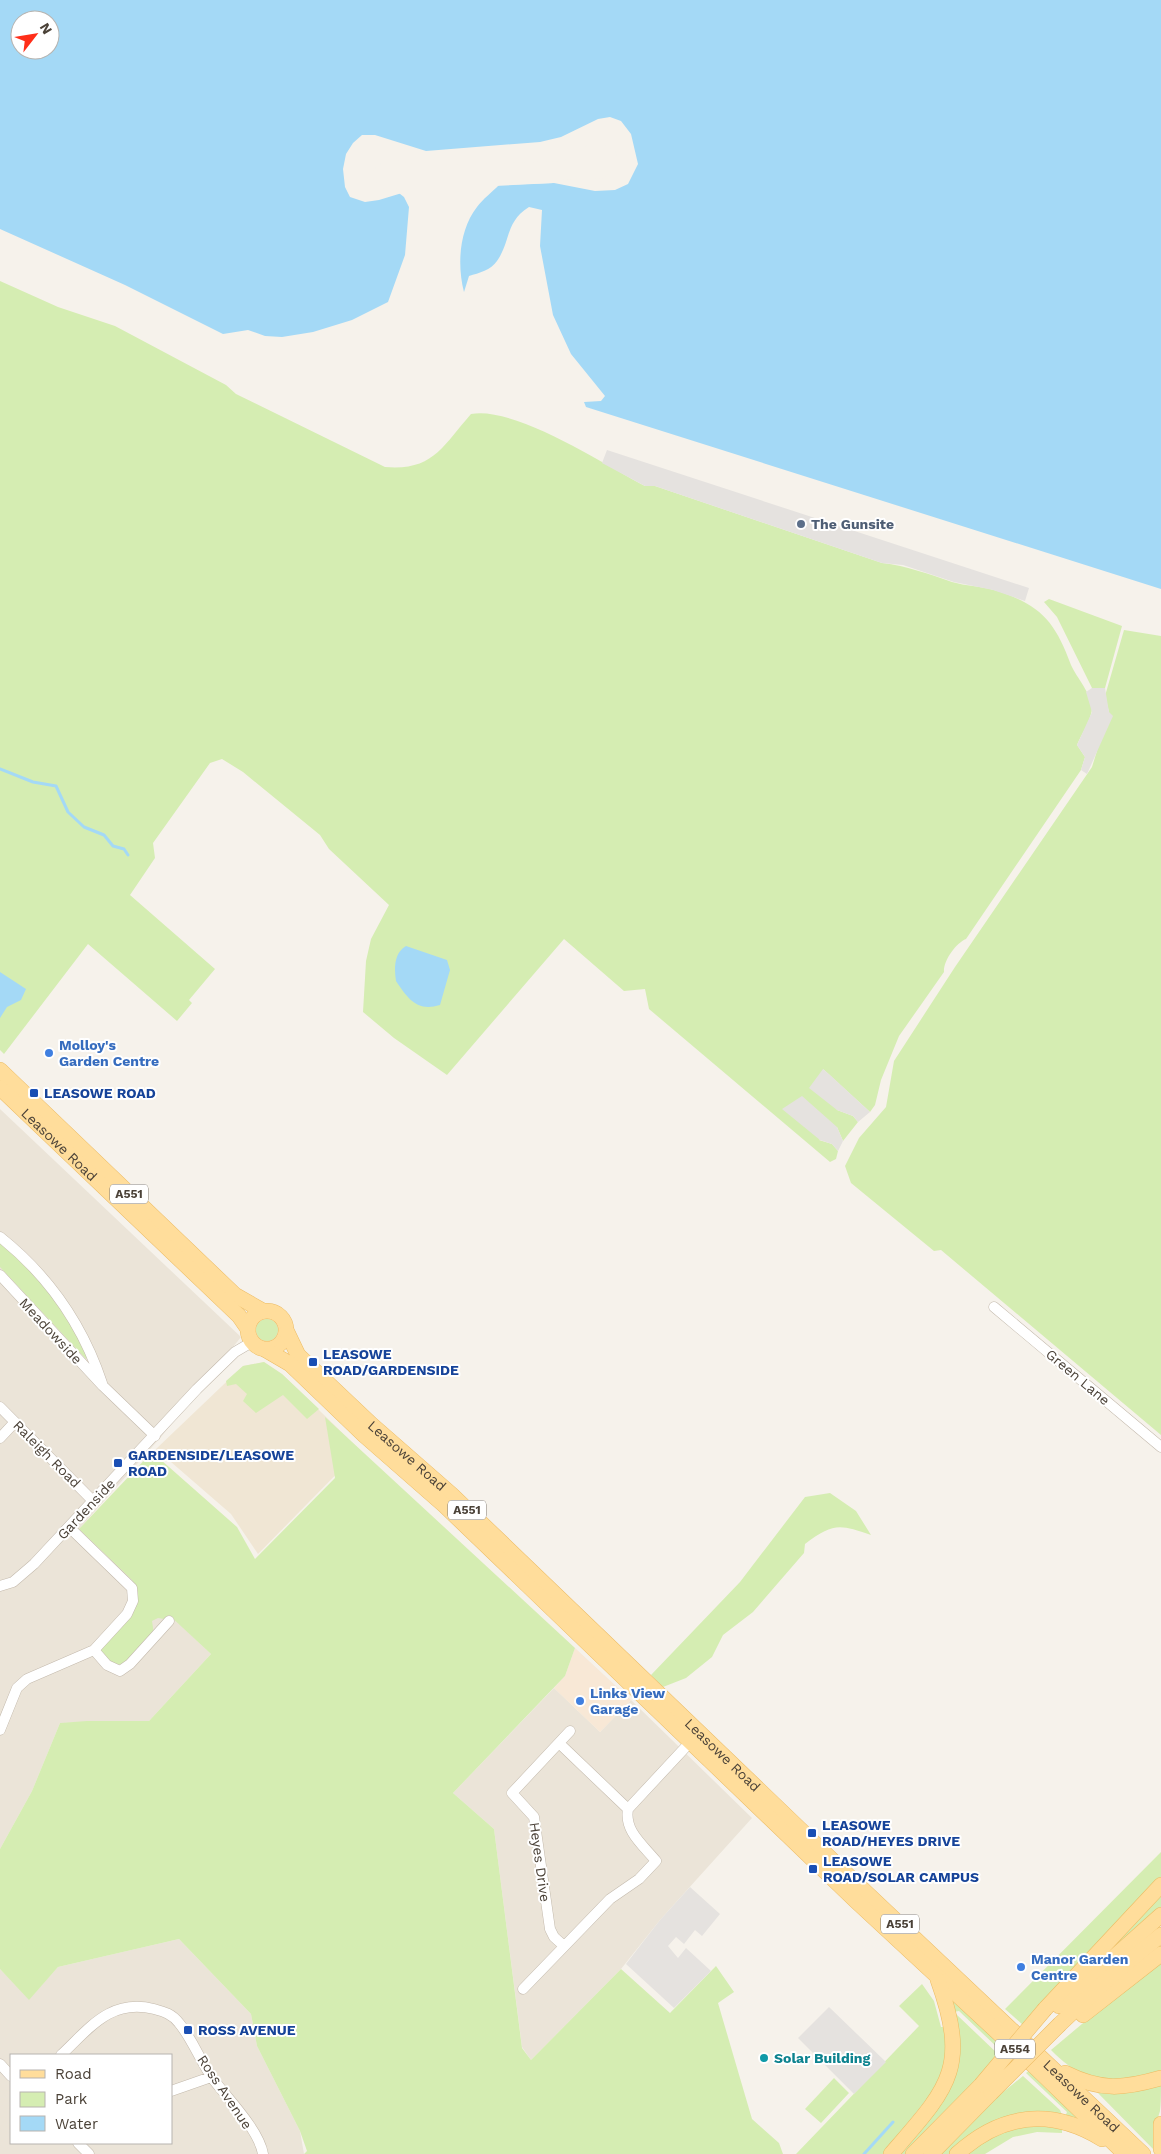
<svg xmlns="http://www.w3.org/2000/svg" width="1161" height="2154" viewBox="0 0 1161 2154" font-family="'Work Sans',sans-serif">
<rect width="100%" height="100%" fill="#f6f2eb"/>
<path fill="#ebe4d8" fill-rule="evenodd" d="M0 1109 241 1337 161 1437 79 1529 211 1654 149 1721 60 1723 32 1791 0 1849Z
M554 1688 600 1732 631 1700 752 1818 660 1920 621 1969 531 2060 522 2047 494 1829 453 1793Z
M179 1939 251 2014 257 2046 300 2131 304 2154H0V1969L29 1999 58 1967ZM11 2055H171V2143H11Z"/>
<path fill="#f8e8d6" d="M575 1648 631 1700 600 1732 554 1688 565 1676Z"/>
<path fill="#f0e6d4" d="M264 1362 282 1374 360 1450 258 1554 231 1514 156 1449 243 1366Z"/>
<path fill="#d5edb2" d="M0 281 58 307 115 326 226 385 236 394 385 467C433 471 442 447 471 414 515 406 604 464 645 486H655L882 563C907 566 929 574 952 582 966 586 980 586 994 590 1040 604 1055 621 1071 665 1077 679 1096 698 1091 714 1088 725 1081 735 1077 745L1085 757 1081 770 966 939C956 943 943 961 944 972L899 1036 881 1080 875 1105 870 1112 823 1069 837 1110 853 1116 858 1122 843 1141 837 1127 819 1140 832 1144 838 1151 836 1159 830 1162 649 1009 645 989 624 991 564 939 447 1075 394 1038 363 1012 366 961 371 939 389 905 329 849 320 835 243 772 222 759 210 763 153 843 155 858 130 895 215 969 189 1000 192 1003 177 1021 88 944 4 1054 0 1050Z
M1049 599 1122 626 1105 688H1092L1057 617 1044 602Z
M1124 630 1161 636V1435L941 1250 934 1251 851 1183 845 1166 859 1138 886 1107 894 1061 955 967 1092 767 1109 712 1105 696Z
M0 1242 38 1276 66 1313 89 1354 86 1359 0 1267Z
M256 1330a11 11 0 1 1 22 0a11 11 0 1 1-22 0Z
M264 1362 282 1374 319 1409 307 1419 283 1395 256 1413 243 1401 247 1394 236 1384 227 1386 226 1381 243 1366Z
M325 1417 575 1648 565 1676 453 1793 494 1829 522 2048 531 2060 621 1969 670 2013 716 1966 734 1992 718 2003 752 2119 779 2143 783 2154H304L307 2151 300 2131 257 2046 251 2014 179 1939 58 1967 29 2000 0 1969V1849L32 1791 60 1723 87 1721H149L211 1654 169 1615 164 1619 158 1618 152 1621 154 1634 123 1665 110 1663 99 1651 135 1609 138 1595 132 1580 79 1529 152 1452 237 1527 255 1559 335 1478Z
M830 1493 856 1511 871 1535C839 1524 833 1523 805 1544L804 1553 753 1612 723 1635 712 1657 686 1678 663 1687 651 1675 740 1582 805 1497Z
M1161 1852V1879L1023 2025 1005 2009Z
M1161 1894V1908L1090 1968Z
M1161 1962V2072C1112 2085 1090 2089 1051 2050L1101 2008Z
M922 1984 934 2001 941 2027H948V2054L938 2085 883 2154H796L919 2026 899 2006Z
M952 1999 1004 2046 1000 2050 959 2011 954 2012Z
M956 2014 999 2055 905 2154H898L955 2076 960 2052Z
M1030 2070 1082 2121 1065 2117 1067 2112 1026 2073Z
M1023 2076 1060 2110 1062 2115 960 2144 949 2154H940L991 2102Z
M834 2078 849 2093 821 2123 805 2109Z
M1161 2083C1161 2091 1161 2104 1160 2111 1155 2127 1153 2134 1155 2151L1094 2089Z
M1025 2125 1062 2128V2133L1037 2132 1013 2137 985 2154H966L1001 2130Z"/>
<path fill="#e5e2df" d="M607 450 1029 588 1025 601 993 590 954 582 903 565 882 563 655 486H645L602 463Z
M1092 688H1105L1109 712 1113 716 1087 774 1081 770 1085 757 1077 745 1092 712 1086 692Z
M823 1069 830 1075 870 1112 858 1122 853 1116 837 1110 809 1088Z
M802 1096 837 1127 843 1141 838 1151 832 1144 820 1140 782 1109Z
M690 1887 720 1914 702 1936 695 1930 684 1944 676 1937 668 1946 678 1958 686 1948 711 1971 674 2008 626 1964 660 1920Z
M829 2007 886 2062 854 2094 798 2038Z"/>
<path fill="#a4d9f6" fill-rule="evenodd" d="M0 0H1161V589L586 407 584 402 601 401 605 396 571 354 553 315 540 246 542 210 529 207C505 222 511 241 497 261 491 270 479 273 469 276L464 292C457 265 459 230 477 207 483 199 492 192 499 185L605 181 617 170V150L606 142 382 159 370 169 372 181 386 194 395 190 404 197 409 207 405 255 388 302 352 320 313 332 282 337 265 336 248 330 223 334 125 285 0 229ZM20 20H50V50H20Z
M406 946 447 960 450 970 440 1005C417 1012 408 999 396 981 394 968 394 953 406 946Z
M0 972 26 989 21 1000 7 1007 0 1018Z"/>
<path fill="#f6f2eb" d="M610 117 621 121 631 134 638 164 628 184 615 190 595 191 554 183 495 186 499 183 604 178 614 169 617 156 615 151 605 145H588L563 161 423 166 394 160 383 162 373 170 374 180 386 191 395 188 402 193 379 200 365 202 350 197 345 187 343 169 346 154 353 143 362 135H375L426 151 540 142 561 137 598 119Z"/>
<g fill="none" stroke-linecap="round" stroke-linejoin="round">
<path stroke="#a4d9f6" stroke-width="3" d="M0 769 33 782 56 786 68 812 84 827 104 835 113 846 124 849 128 855
M864 2154 893 2122"/>
<defs>
<path id="minor" d="M0 1237C49 1276 82 1323 102 1383
M0 1275 103 1386 155 1436
M994 1307 1161 1447
M0 1407 93 1501
M0 1438 15 1422
M0 1586 13 1582 34 1564 197 1389 235 1352 252 1342
M94 1650 107 1665 120 1671 130 1664 169 1621
M0 1730 17 1688 27 1679 94 1650 127 1614 133 1601 132 1588 69 1527
M560 1744 628 1809
M564 1946 554 1937 550 1929 534 1817 512 1793 570 1731
M523 1989 610 1899 639 1879 656 1861C643 1845 624 1831 628 1809L695 1737
M61 2055C89 2029 110 1998 154 2009 165 2012 172 2014 179 2023 193 2040 200 2061 213 2079 228 2099 259 2130 263 2154
M0 2064 11 2076
M171 2091 211 2077
M78 2143 89 2154"/>
<g id="primary">
<path d="M0 1070 235 1295 263 1311"/>
<path id="s1" d="M0 1088 239 1316 248 1329"/>
<circle cx="267" cy="1330" r="19"/>
<path id="s2" d="M287 1332 298 1355 372 1425 452 1495 856 1883 1143 2154"/>
<path d="M266 1350 290 1364 364 1435 444 1505 856 1901 1035 2067 1125 2154"/>
<path d="M1059 2006 1161 1915"/>
<path d="M1045 2009 1161 1885"/>
<path d="M1083 2015 1161 1954"/>
<path d="M1060 2024 1113 1974 1161 1935"/>
<path d="M1065 2073C1101 2091 1123 2089 1161 2078"/>
<path d="M1161 2124V2149"/>
<path d="M891 2154C948 2088 970 2069 938 1980"/>
<path d="M913 2154 981 2085"/>
<path d="M931 2154 991 2093"/>
<path d="M957 2154C1001 2114 1050 2107 1102 2139"/>
</g>
</defs>
<use href="#minor" stroke="#c3b9ac" stroke-width="11"/>
<use href="#primary" stroke="#ecbb63" stroke-width="16"/>
<use href="#minor" stroke="#fff" stroke-width="10"/>
<use href="#primary" stroke="#ffdd9b" stroke-width="15"/>
<defs>
<path id="primary-bridge" d="M981 2085 1045 2009
M991 2093 1060 2024"/>
</defs>
<use href="#primary-bridge" stroke="#ecbb63" stroke-width="16" stroke-linecap="butt"/>
<use href="#primary-bridge" stroke="#ffdd9b" stroke-width="15"/>
</g>
<circle fill="#5c6f8a" stroke="#fff" stroke-width="2" cx="801" cy="524" r="5"/>
<g fill="#3f7fe0" stroke="#fff" stroke-width="2">
<circle cx="49" cy="1053" r="5"/>
<circle cx="580" cy="1701" r="5"/>
<circle cx="1021" cy="1967" r="5"/>
</g>
<g fill="#1a4fb4" stroke="#fff" stroke-width="2">
<rect x="29" y="1088" width="10" height="10" rx="2.5"/>
<rect x="308" y="1357" width="10" height="10" rx="2.5"/>
<rect x="113" y="1458" width="10" height="10" rx="2.5"/>
<rect x="807" y="1828" width="10" height="10" rx="2.5"/>
<rect x="808" y="1864" width="10" height="10" rx="2.5"/>
<rect x="183" y="2025" width="10" height="10" rx="2.5"/>
</g>
<circle fill="#0f9aa8" stroke="#fff" stroke-width="2" cx="764" cy="2058" r="5"/>
<g text-anchor="middle" stroke-width="4" stroke-linejoin="round" paint-order="stroke">
<g fill="#fff" stroke="#817b74" stroke-width="1">
<rect x="110" y="1184.5" width="38" height="19" rx="4"/>
<rect x="448" y="1500.5" width="38" height="19" rx="4"/>
<rect x="881" y="1914.5" width="38" height="19" rx="4"/>
<rect x="995" y="2039.5" width="40" height="19" rx="4"/>
</g>
<g font-size="12" font-weight="bold" fill="#4b4238">
<text x="129" y="1198">A551</text>
<text x="467" y="1514">A551</text>
<text x="900" y="1928">A551</text>
<text x="1015" y="2053">A554</text>
</g>
<g font-size="14" font-weight="bold" fill="#4e5e75" stroke="#fff" text-anchor="start">
<text x="811" y="529">The Gunsite</text>
</g>
<g font-size="14" font-weight="bold" fill="#366cbe" stroke="#fff" text-anchor="start">
<text x="59" y="1050">Molloy's<tspan x="59" dy="16">Garden Centre</tspan></text>
<text x="590" y="1698">Links View<tspan x="590" dy="16">Garage</tspan></text>
<text x="1031" y="1964">Manor Garden<tspan x="1031" dy="16">Centre</tspan></text>
</g>
<g font-size="14" font-weight="bold" fill="#164399" stroke="#fff" text-anchor="start">
<text x="44" y="1098">LEASOWE ROAD</text>
<text x="323" y="1359">LEASOWE<tspan x="323" dy="16">ROAD/GARDENSIDE</tspan></text>
<text x="128" y="1460">GARDENSIDE/LEASOWE<tspan x="128" dy="16">ROAD</tspan></text>
<text x="822" y="1830">LEASOWE<tspan x="822" dy="16">ROAD/HEYES DRIVE</tspan></text>
<text x="823" y="1866">LEASOWE<tspan x="823" dy="16">ROAD/SOLAR CAMPUS</tspan></text>
<text x="198" y="2035">ROSS AVENUE</text>
</g>
<g font-size="14" fill="#4b4238" stroke="#fff">
<text dy="5" stroke="none"><textPath href="#s1" startOffset="82">Leasowe Road</textPath></text>
<text transform="translate(51 1331) rotate(47)" y="5">Meadowside</text>
<text transform="translate(1078 1377) rotate(40)" y="5">Green Lane</text>
<text transform="translate(47 1454) rotate(45)" y="5">Raleigh Road</text>
<text dy="5" stroke="none"><textPath href="#s2" startOffset="174">Leasowe Road</textPath></text>
<text transform="translate(86 1509) rotate(-47)" y="5">Gardenside</text>
<text dy="5" stroke="none"><textPath href="#s2" startOffset="609">Leasowe Road</textPath></text>
<text transform="translate(540 1862) rotate(82)" y="5">Heyes Drive</text>
<text transform="translate(225 2092) rotate(56)" y="5">Ross Avenue</text>
<text dy="5" stroke="none"><textPath href="#s2" startOffset="1104">Leasowe Road</textPath></text>
</g>
<g font-size="14" font-weight="bold" fill="#0d838f" stroke="#fff" text-anchor="start">
<text x="774" y="2063">Solar Building</text>
</g>
</g>
<rect x="10" y="2054" width="162" height="90" fill="#ffffff" stroke="#b7b3af"/>
<rect x="20" y="2070" width="25" height="8" fill="#ffdd9b" stroke="#b7b3af"/>
<text x="55" y="2079" font-size="15" fill="#4b4238">Road</text>
<rect x="20" y="2092" width="25" height="15" fill="#d5edb2" stroke="#b7b3af"/>
<text x="55" y="2104" font-size="15" fill="#4b4238">Park</text>
<rect x="20" y="2116" width="25" height="15" fill="#a4d9f6" stroke="#b7b3af"/>
<text x="55" y="2129" font-size="15" fill="#4b4238">Water</text>
<g transform="translate(35 35) rotate(59)"><circle r="24" fill="#ffffff" stroke="#b7b3af"/>
<path d="M0-4L9 19L0 12L-9 19Z" fill="#ff2e19"/>
<text y="-8" font-size="14" font-weight="bold" text-anchor="middle" fill="#4b4238">N</text>
</g>
</svg>
